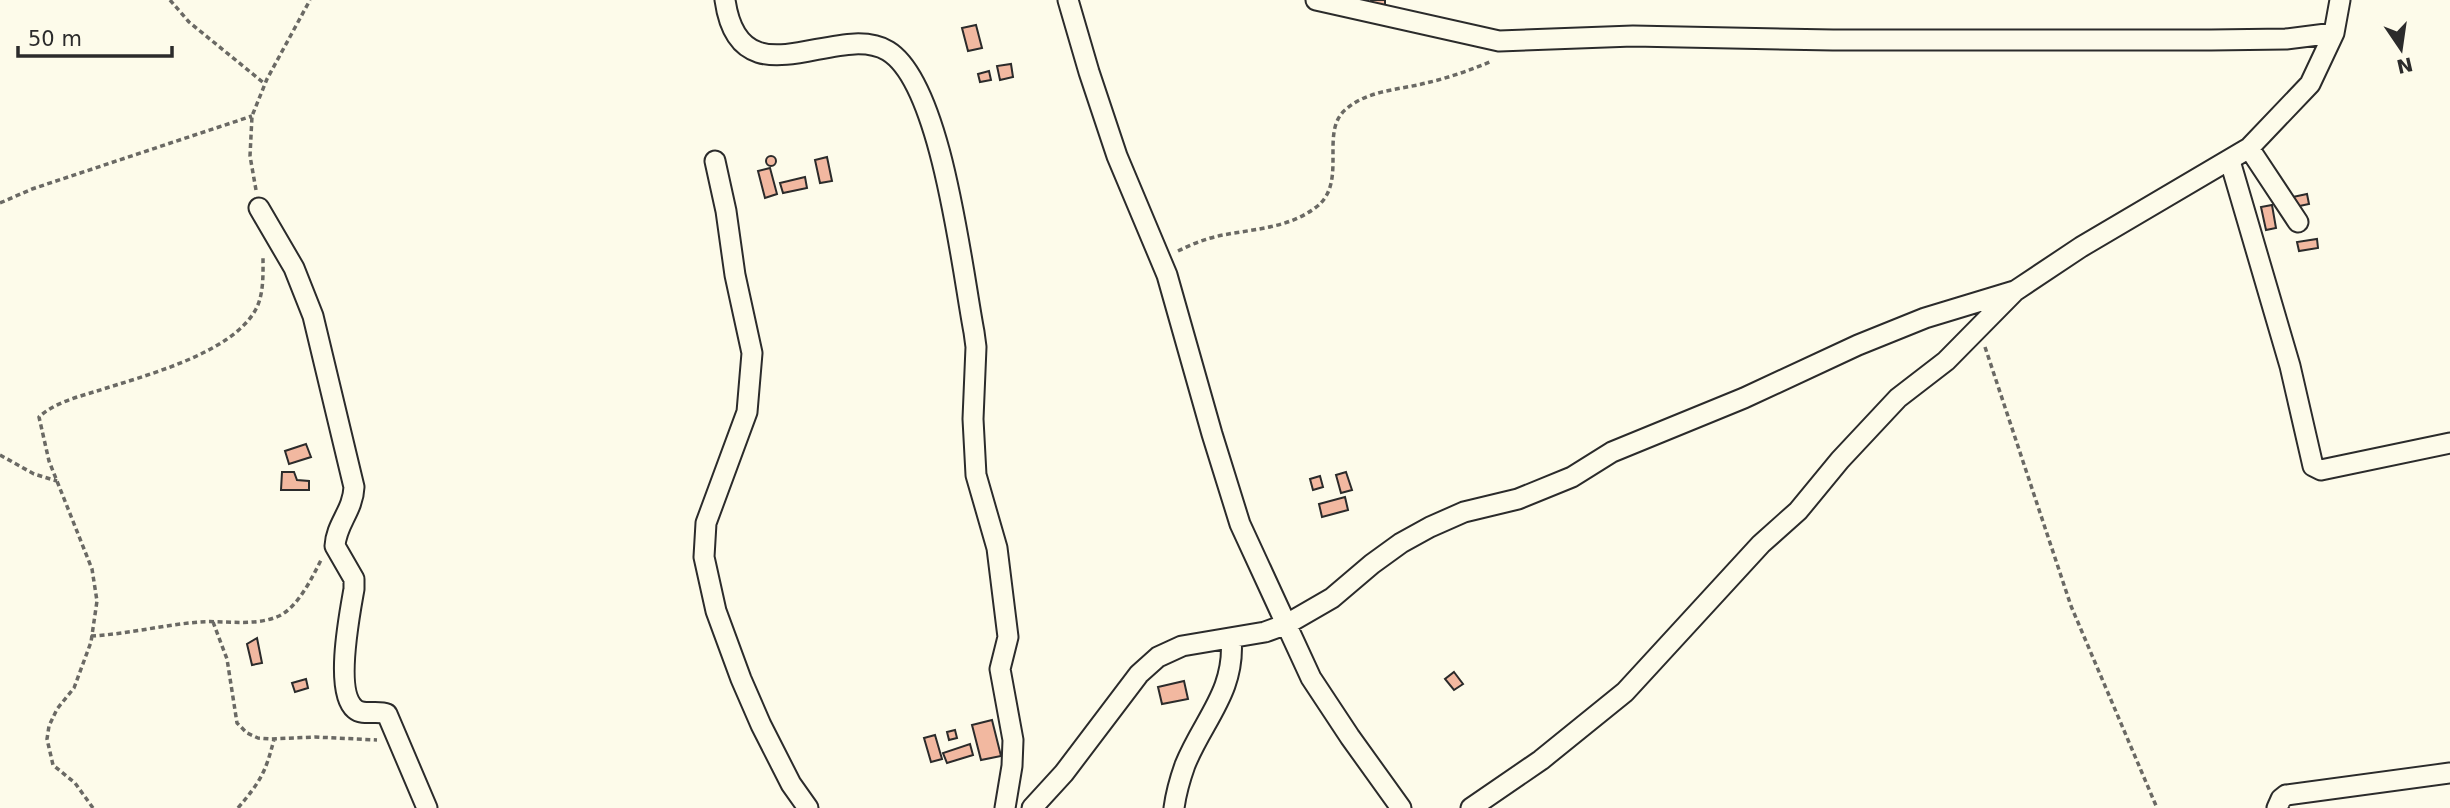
<svg xmlns="http://www.w3.org/2000/svg" width="2450" height="808" viewBox="0 0 2450 808" font-family="'DejaVu Sans',sans-serif">
<rect width="100%" height="100%" fill="#fdfbea"/>
<path fill="#f2b8a0" stroke="#2b2b2b" stroke-width="2" d="M1371 0H1385V5L1372 6Z
M976 25 982 48 968 51 962 28Z
M1011 64 1013 77 1000 80 997 66Z
M989 71 991 80 980 82 978 74Z
M766 161a5 5 0 1 1 10 0a5 5 0 1 1-10 0Z
M827 157 832 181 820 183 815 160Z
M770 168 777 194 765 198 758 171Z
M805 177 807 188 783 193 780 183Z
M2307 194 2309 204 2290 208 2288 198Z
M2272 205 2276 228 2266 230 2261 207Z
M2317 239 2318 248 2299 251 2297 242Z
M306 444 311 457 289 464 285 451Z
M282 472H294L297 480 309 481V490H281Z
M1346 472 1352 490 1341 493 1336 475Z
M1320 476 1323 487 1313 490 1310 479Z
M1345 497 1348 510 1322 517 1319 504Z
M257 638 262 663 252 665 247 644Z
M1454 672 1463 684 1454 690 1445 679Z
M306 679 308 688 295 692 292 683Z
M1184 681 1188 699 1162 704 1158 687Z
M992 720 1001 756 981 760 972 725Z
M955 730 957 738 949 740 947 732Z
M935 735 942 759 931 762 924 738Z
M970 744 973 755 947 763 943 753Z"/>
<g fill="none" stroke-linecap="round" stroke-linejoin="round">
<defs>
<path id="street" d="M725 0C740 106 837 20 888 51 942 84 962 270 974 332L976 347 973 419 976 475 997 548 1008 637 1000 669 1013 740 1012 766 1005 808
M1068 0 1089 72 1117 156 1167 275 1212 434 1240 524 1311 678 1350 737 1401 808
M1316 0 1499 41 1633 36 1833 40H2211L2286 39 2334 33
M2249 148 2298 222
M715 161 726 211 735 275 752 353 747 412 706 523 704 557 716 611 741 679 761 725 791 784 808 808
M2230 161 2290 366 2313 466 2321 470 2450 443
M259 208 294 268 313 316 354 487C353 511 336 524 335 546L354 579V589C350 612 334 692 355 709 363 716 377 710 387 714L427 808
M1032 808 1064 773 1139 674 1158 657 1182 646 1265 632 1287 624 1332 598 1372 564 1401 543 1430 527 1464 512 1518 499 1572 477 1612 452 1744 398 1858 345 1925 318 2014 291
M1174 808C1176 793 1180 779 1185 765 1203 720 1236 691 1231 638
M1471 808 1541 760 1625 692 1761 544 1798 511 1840 460 1898 398 1946 361 2015 291 2081 247 2249 148 2310 84 2334 33 2340 0
M2277 808 2281 799 2286 795 2450 773"/>
</defs>
<use href="#street" stroke="#2b2b2b" stroke-width="23"/>
<path stroke="#6a6964" stroke-width="3.5" stroke-dasharray="5 3.5" stroke-linecap="butt" d="M170 0 189 22 265 84
M256 190 250 156 252 116 267 79 310 0
M0 203 32 189 252 116
M1178 251C1192 244 1207 238 1223 235 1254 229 1288 228 1315 208 1349 184 1319 133 1345 110 1367 90 1399 90 1426 83 1448 78 1471 70 1492 61
M1985 347 2071 606 2157 808
M0 455 34 474 57 481
M213 622 227 659 237 723 247 733 258 738 270 739 315 737 377 740
M91 636C128 634 163 625 199 622 225 620 254 627 279 616 298 607 312 578 321 560
M93 808 75 783 53 765 47 739 49 726 57 709 74 688 91 642 97 601 92 569 49 461 39 417C54 403 77 397 97 391 143 376 232 354 256 309 264 294 263 273 263 257
M238 808C260 782 266 772 274 739"/>
<use href="#street" stroke="#fdfbea" stroke-width="19"/>
</g>
<g transform="translate(2401 49) rotate(167)" stroke="#fdfbea" stroke-width="5" paint-order="stroke">
<path d="M0-5L12 26L0 18L-12 26Z" fill="#2b2b2b"/>
<text y="-10" font-size="19" font-weight="bold" text-anchor="middle" fill="#2b2b2b">N</text>
</g>
<path d="M18 46v10h154v-10" fill="none" stroke="#2b2b2b" stroke-width="3.5"/>
<text x="28" y="46" font-size="21" fill="#2b2b2b" stroke="#fdfbea" stroke-width="5" paint-order="stroke">50 m</text>
</svg>
